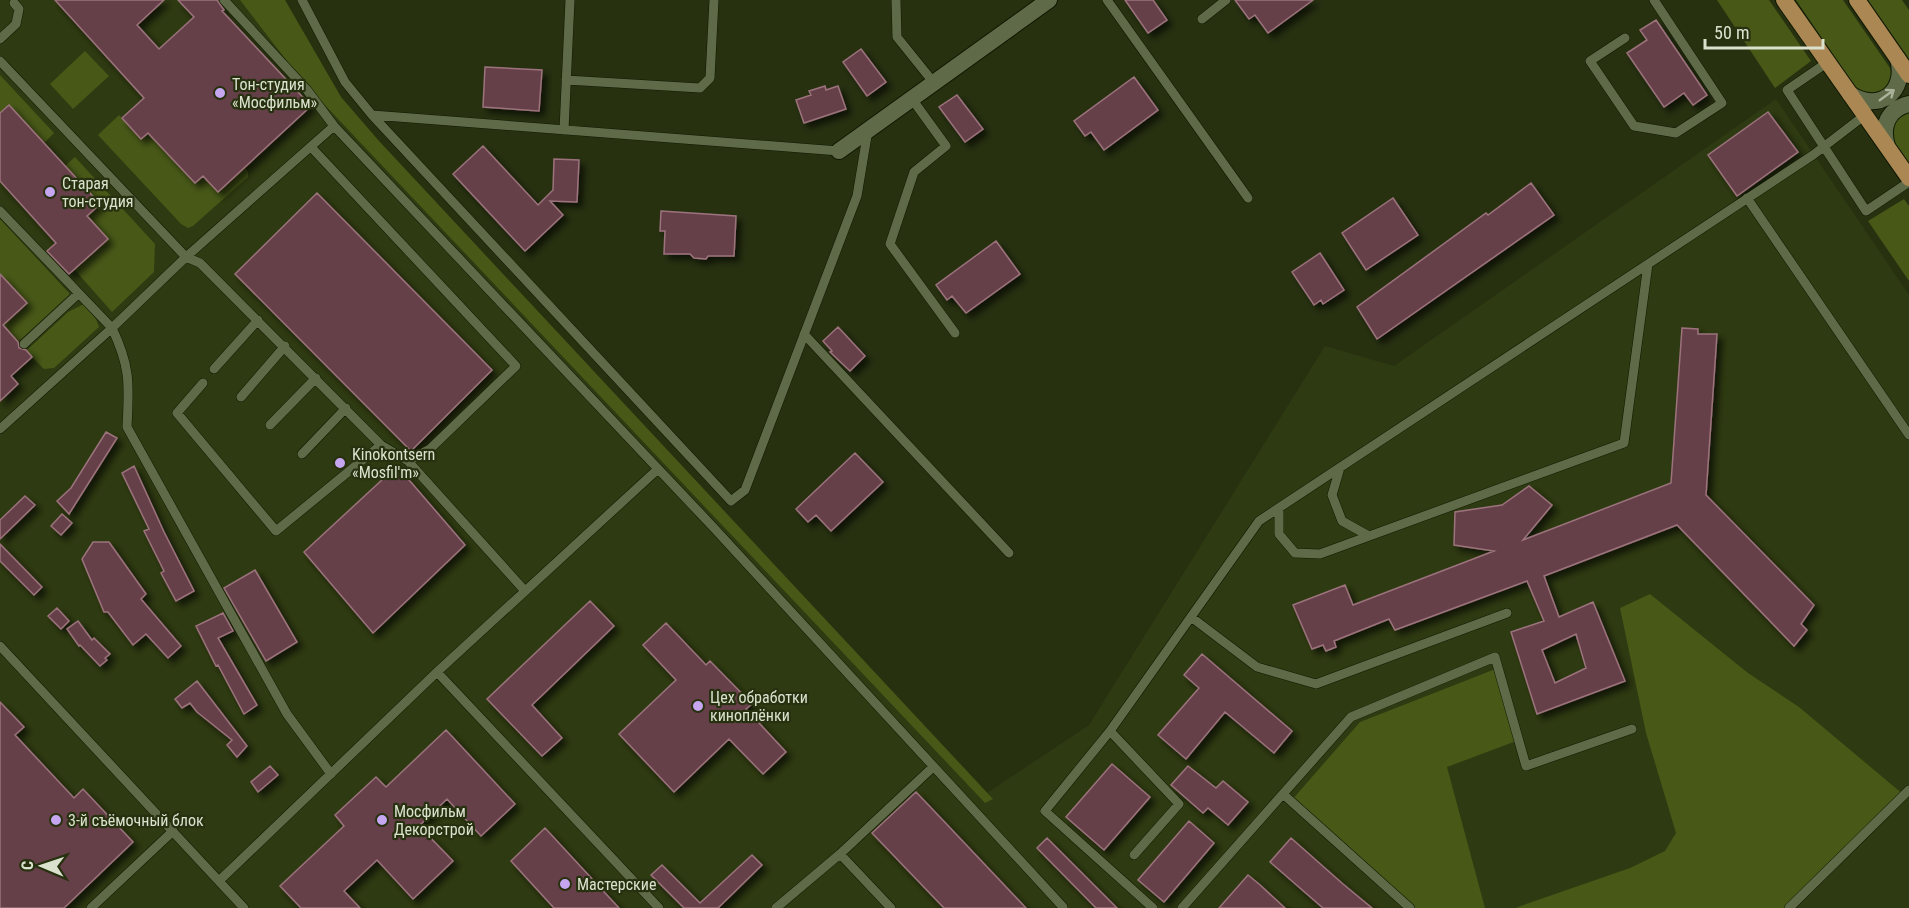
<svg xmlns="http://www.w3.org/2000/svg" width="1909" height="908" viewBox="0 0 1909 908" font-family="'Roboto Condensed',sans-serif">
<defs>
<filter id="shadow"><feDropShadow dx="5" dy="5" stdDeviation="3" flood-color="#0009"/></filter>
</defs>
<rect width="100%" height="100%" fill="#273110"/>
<path fill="#2e3a11" d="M0 0H285L341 97 379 141 987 793 1089 725 1325 346 1394 366 1776 99 1909 295V908H0Z"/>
<path fill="#475817" d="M240 0H285L341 97 379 141 993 799 985 803 303 82Z
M1717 0H1769L1811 61 1775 88Z
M1796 0H1843L1890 68 1892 76 1889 87 1876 96 1857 90Z
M1868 0H1902L1909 10V59Z
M85 51 109 76 73 109 50 84Z
M0 75 54 133 44 143 9 105 0 113Z
M1909 110V165L1891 138 1890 124Z
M119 115 141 139 148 133 195 183 203 176 218 192 245 167 248 172V177L193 226 188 228 181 224 98 135Z
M75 157 155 244 154 272 112 312 74 269 107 238 87 216 99 203 65 166Z
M1904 199 1909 206V281L1868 221Z
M0 219 70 294 18 342 0 322Z
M84 304 96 319 99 327 54 368 44 369 26 351 68 312Z
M1650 594 1748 673 1799 707 1904 795 1789 908H1515L1630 868 1665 851 1676 833 1646 733 1620 608Z
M1498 668 1519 740 1447 767 1485 908H1407L1291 801 1360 722Z"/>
<path fill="#654049" stroke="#9c737d" stroke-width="1.5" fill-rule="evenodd" filter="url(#shadow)" d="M55 0H164L137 25 159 49 194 17 178 0H217L224 10 222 11 311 106 218 192 203 176 195 183 148 133 141 139 122 118 144 98Z
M1125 0H1153L1167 20 1148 33Z
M1235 0H1313L1268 33 1255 15 1249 19Z
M1656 20 1707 95 1693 105 1684 93 1664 107 1627 53 1647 40 1640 30Z
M861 49 886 82 867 96 843 62Z
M485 67 542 70 539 111 483 107Z
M1134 77 1158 110 1104 150 1091 132 1085 136 1074 121Z
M825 86 826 90 838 86 846 109 804 123 796 100 811 95 809 91Z
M957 95 983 129 965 142 939 107Z
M9 105 100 204 87 216 108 239 69 274 47 251 56 243 0 181V113Z
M1768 112 1798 152 1737 196 1708 155Z
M483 146 538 205 553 190 554 159 579 160 577 202 550 201 563 215 525 251 453 174Z
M1531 183 1554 215 1377 339 1357 307 1486 213 1488 215Z
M317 193 492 370 411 451 235 274Z
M1393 198 1418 235 1366 270 1342 233Z
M661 211 736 216 734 256H708L706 259 694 258 690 254H664L665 231H660Z
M996 241 1020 274 966 313 952 296 947 300 936 285Z
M1320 253 1344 290 1323 304 1321 300 1314 305 1292 272Z
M0 274 27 303 3 325 18 342 19 348 26 350 32 357 11 376 18 384 0 401Z
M838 327 865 356 850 371 830 352 832 351 823 341Z
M1682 328 1698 329V334H1717L1706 495 1814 605 1801 624 1807 630 1794 646 1677 525 1544 576 1559 617 1593 602 1625 681 1537 714 1511 632 1544 621 1527 581 1395 630 1389 619 1334 641 1336 647 1326 651 1323 645 1312 649 1293 605 1345 585 1353 605 1494 551 1454 545 1455 512 1502 505 1529 486 1552 505 1523 540 1671 483ZM1576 634 1586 668 1555 683 1542 650Z
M106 432 117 438 69 514 57 501 71 488Z
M855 453 883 482 831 531 816 515 808 522 796 509Z
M134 466 164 532 194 591 176 601 161 573 164 571 144 531 149 529 122 473Z
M397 466 465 545 373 633 304 552Z
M25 496 35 505 0 539V520Z
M62 514 72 523 61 535 51 526Z
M93 542H109L146 594 141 599 181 646 168 658 146 634 133 645 108 612H104L82 559Z
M0 544 42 587 34 595 0 561Z
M255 570 297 642 266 661 224 588Z
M590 601 614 626 532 705 562 738 542 756 487 699Z
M57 608 69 621 61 629 48 616Z
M223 613 233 631 218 638 257 705 244 714 218 665 216 666 196 626Z
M78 621 92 640 94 638 110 654 105 658 107 660 100 666 80 645 79 646 67 629Z
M666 623 706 665 710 661 752 704 746 709 786 752 763 774 729 739 674 792 619 734 676 680 643 645Z
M1202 654 1292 731 1274 753 1225 712 1186 759 1158 735 1199 688 1184 675Z
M197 681 247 746 237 757 227 745 232 740 197 712 190 703 182 708 175 699Z
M0 702 24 727 15 735 74 798 83 789 133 842 64 908H0Z
M446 730 515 804 481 836 447 799 419 826 453 861 413 899 377 860 344 891 360 908H301L280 886 344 826 335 815 376 777 386 787Z
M1112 764 1150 797 1104 850 1066 817Z
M270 766 278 775 258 792 251 782Z
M1188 766 1216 788 1223 781 1248 802 1228 825 1208 808 1203 813 1171 785Z
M916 792 937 814 1026 908H944L872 833Z
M1189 821 1214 843 1164 902 1138 880Z
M545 828 619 908H554L511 861Z
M1047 838 1117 908H1096L1037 848Z
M1291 838 1343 884 1372 908H1323L1270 862Z
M752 855 762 865 718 908H684L651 875 662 865 700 903Z
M1248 875 1259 884 1285 908H1219Z"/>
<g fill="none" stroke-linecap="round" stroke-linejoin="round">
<defs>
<path id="service" d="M224 0 307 90 334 126 714 528 1063 907
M302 0 345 82 372 115 731 501 745 490 857 196 868 130
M896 0 897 37 934 83
M1107 0 1248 198
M1202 19 1226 0
M1625 38 1590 61 1634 126 1676 133 1722 103 1654 0
M0 39 16 24 19 9 14 3
M0 61 186 257 200 263 381 445 408 461 430 449 516 366 311 147
M1828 62 1787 90 1866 211 1909 182
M566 80 700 88 710 78 714 0
M912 99 946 146 914 172 890 244 955 333
M372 115 839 151
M564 130 570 0
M1747 198 1909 435
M0 211 112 328C131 368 129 385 127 427L287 714 331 774
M804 334 1009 553
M24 344 78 294
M214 369 258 320
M203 383 177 413 276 531 381 445
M241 397 285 346
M270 425 316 378
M0 429 112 328 186 257 334 126
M302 454 346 408
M408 461 525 591
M1340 468 1332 495 1342 521 1369 536
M1279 508V534L1295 553 1320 554 1624 443 1648 264
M1191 617 1257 667 1316 684 1507 613
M0 646 244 908
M437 672 659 908
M1110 731 1179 804 1134 855
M1283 794 1410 908
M840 854 891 908
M220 880 437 672 658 469
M91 908 173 831
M776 908 840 854 933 767
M1153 908 1045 811 1110 731 1259 521 1813 155 1865 115
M1182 908 1351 717 1495 657 1526 766 1632 729
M1789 908 1909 790"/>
<path id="minor" d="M1850 94C1879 113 1907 92 1898 59
M1887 146C1881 126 1888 109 1909 104
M839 151 1049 0"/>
<path id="primary" d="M1784 0 1909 178
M1857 0 1909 75"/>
</defs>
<use href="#service" stroke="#101800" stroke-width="10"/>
<use href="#minor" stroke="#101800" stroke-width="18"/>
<use href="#primary" stroke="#101800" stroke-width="18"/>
<use href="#service" stroke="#5f6a48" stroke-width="9"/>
<use href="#minor" stroke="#5f6a48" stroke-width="16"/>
<use href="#primary" stroke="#aa8753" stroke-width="16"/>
</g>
<defs><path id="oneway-shaft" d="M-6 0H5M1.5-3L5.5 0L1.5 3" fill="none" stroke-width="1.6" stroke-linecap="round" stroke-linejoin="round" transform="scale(1.5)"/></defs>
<use stroke="#a9b298" href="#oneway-shaft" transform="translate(1887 95) rotate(-36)"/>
<g fill="#c6a6f0" stroke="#273110" stroke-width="2">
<circle cx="220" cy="93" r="6"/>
<circle cx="50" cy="192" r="6"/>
<circle cx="340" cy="463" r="6"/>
<circle cx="698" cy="706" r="6"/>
<circle cx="56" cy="820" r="6"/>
<circle cx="382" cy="820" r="6"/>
<circle cx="565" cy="884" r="6"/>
</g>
<g text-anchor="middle" stroke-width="4.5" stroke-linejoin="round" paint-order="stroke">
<g font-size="16" fill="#dae2ce" stroke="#273110" text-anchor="start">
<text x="232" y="90">Тон-студия<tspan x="232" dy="18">«Мосфильм»</tspan></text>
<text x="62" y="189">Старая<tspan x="62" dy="18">тон-студия</tspan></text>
<text x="352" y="460">Kinokontsern<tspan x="352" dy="18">«Mosfil'm»</tspan></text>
<text x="710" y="703">Цех обработки<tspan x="710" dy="18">киноплёнки</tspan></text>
<text x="394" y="817">Мосфильм<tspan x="394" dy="18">Декорстрой</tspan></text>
<text x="68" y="826">3-й съёмочный блок</text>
<text x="577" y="890">Мастерские</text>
</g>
</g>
<g transform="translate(42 866) rotate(272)" stroke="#273110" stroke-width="4.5" paint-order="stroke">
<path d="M0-4.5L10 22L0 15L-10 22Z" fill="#dae2ce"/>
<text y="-9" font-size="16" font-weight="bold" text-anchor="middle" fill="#dae2ce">С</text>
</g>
<path d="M1705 39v9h118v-9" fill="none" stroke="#dae2ce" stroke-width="3"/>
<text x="1714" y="39" font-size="18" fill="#dae2ce" stroke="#273110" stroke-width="4.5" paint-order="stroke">50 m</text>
</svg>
